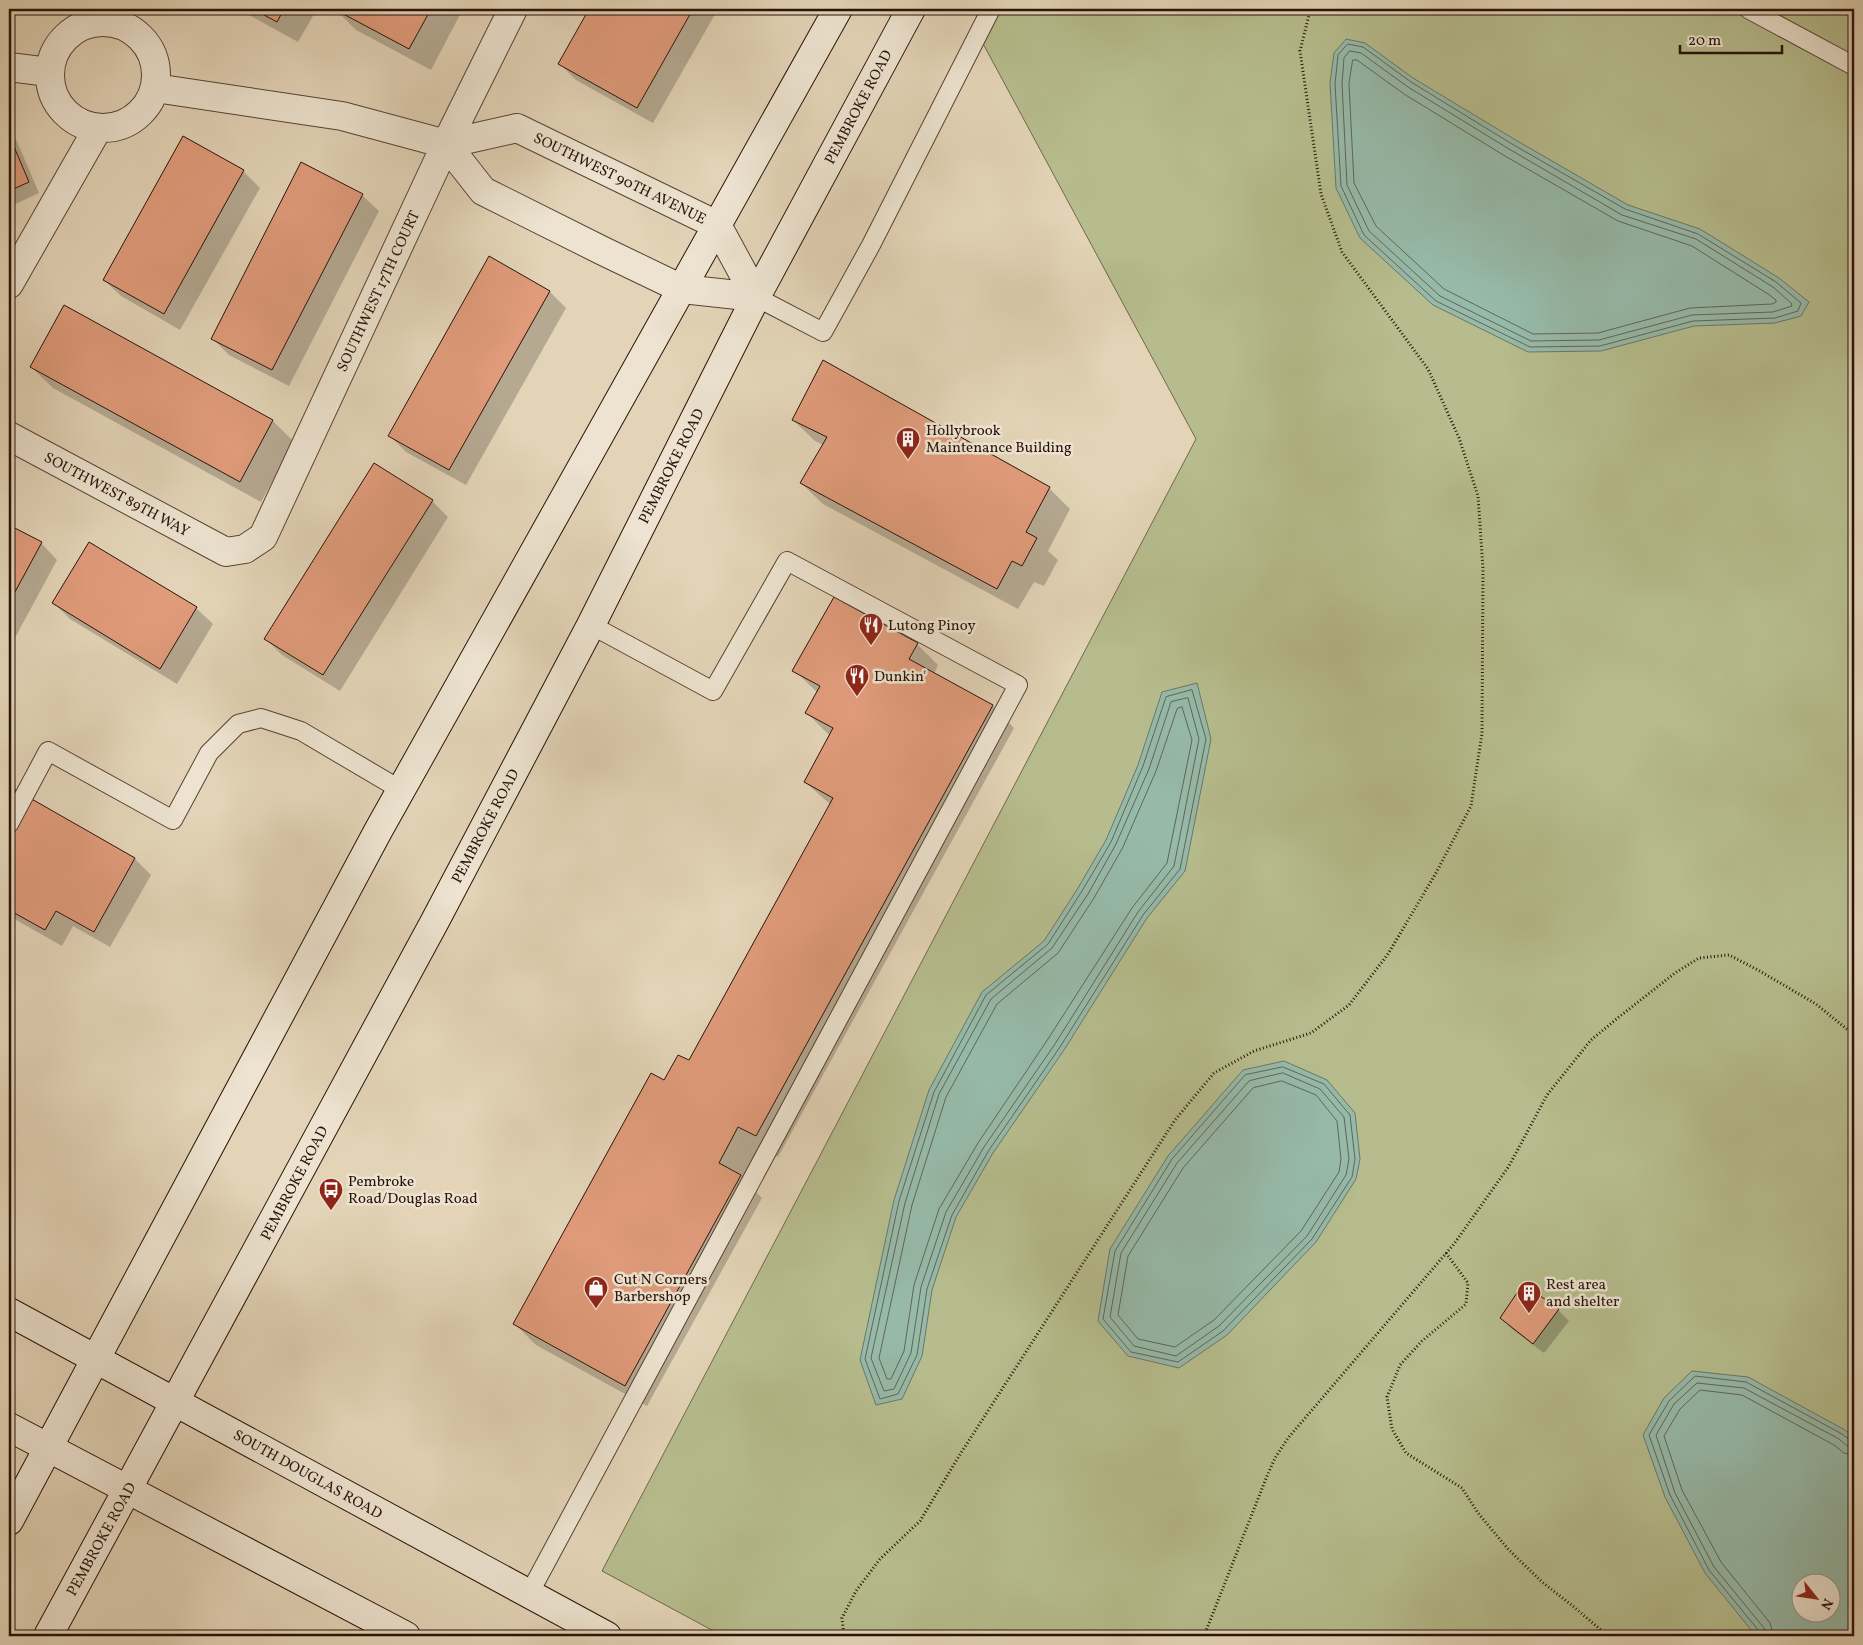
<svg xmlns="http://www.w3.org/2000/svg" width="1863" height="1645" viewBox="0 0 1863 1645" font-family="Vollkorn,serif">
<rect width="100%" height="100%" fill="#e3d4b7"/>
<filter id="stains"><feTurbulence type="fractalNoise" baseFrequency=".004" numOctaves="4"/><feColorMatrix values="0 0 0 0 .2 0 0 0 0 .09 0 0 0 0 .02 0 0 0 .5 -.17"/></filter>
<radialGradient id="worn" r=".72"><stop offset=".6" stop-color="#630" stop-opacity="0"/><stop offset="1" stop-color="#630" stop-opacity=".3"/></radialGradient>
<path fill="#b6bc8d" stroke="#6f684c" fill-rule="evenodd" d="M995 9H1854V1636H723L602 1571 1196 439 980 38ZM1800 1582H1830V1612H1800Z"/>
<path fill="#96b9a8" stroke="#6a7769" fill-rule="evenodd" d="M1346 39 1365 43 1413 78 1514 139 1628 205 1700 229 1779 278 1809 302 1801 316 1775 323 1694 326 1601 351 1528 352 1433 305 1360 238 1336 188 1330 83 1334 53Z
M1197 683 1211 739 1185 871 1147 918 1064 1050 993 1153 956 1217 932 1290 922 1356 902 1399 876 1405 860 1360 894 1200 929 1090 982 992 1044 941 1078 888 1106 840 1138 765 1162 692Z
M1284 1061 1327 1080 1355 1113 1360 1159 1356 1179 1316 1242 1227 1335 1179 1368 1128 1356 1098 1321 1110 1249 1168 1156 1243 1070Z
M1692 1371 1748 1377 1845 1430 1854 1438V1636H1756L1705 1573 1665 1497 1643 1435 1664 1398ZM1800 1582H1830V1612H1800Z"/>
<path fill="#0003" d="M238 9H317L298 42Z
M335 9H463L431 70 356 30Z
M590 9H718L653 123 576 80 560 64Z
M9 123 39 193 9 207Z
M243 171 260 188 180 330 121 296 104 280Z
M362 195 379 211 289 386 229 355 212 338Z
M490 258 550 292 566 308 466 485 406 452 390 436Z
M31 367 273 421 294 442 261 502 53 388Z
M793 420 1049 488 1070 509 1048 551 1058 560 1044 586 1034 582 1018 609 823 504 801 483 823 445 815 441Z
M432 501 448 517 340 691 282 655 266 639Z
M9 526 41 543 57 560 9 649Z
M89 544 196 608 213 624 177 684 70 619 54 603Z
M917 644 938 665 934 674 993 706 1014 728 778 1157 760 1147 743 1179 762 1198 647 1406 536 1345 515 1324 664 1082 690 1062 831 805 805 782 830 736 807 713 818 693 794 670Z
M9 788 134 858 151 875 110 947 73 926 62 946 9 916Z
M1558 1310 1569 1321 1544 1353 1512 1329 1501 1318Z"/>
<g fill="none" stroke-linecap="round" stroke-linejoin="round">
<path stroke="#5f6659" stroke-width="1" d="M1348 44 1363 47 1411 82 1512 144 1625 209 1698 234 1776 282 1801 303 1798 311 1775 318 1693 321 1600 346 1530 347 1436 301 1364 235 1341 186 1335 84 1338 55Z
M1350 51 1361 53 1408 87 1509 149 1622 215 1696 239 1773 287 1791 303 1792 306 1773 312 1692 315 1599 340 1531 341 1440 296 1369 231 1347 185 1342 84 1344 58Z
M1353 60H1357L1404 94 1505 156 1618 221 1692 246 1768 294 1776 300V302L1772 304 1690 308 1598 333 1533 334 1444 289 1376 226 1354 183 1349 84Z
M1192 690 1206 739 1180 869 1143 915 1060 1047 989 1150 952 1215 927 1289 917 1355 898 1394 880 1399 865 1359 899 1201 934 1092 986 995 1048 944 1082 891 1111 842 1143 766 1166 697Z
M1188 698 1199 739 1174 866 1138 912 1055 1044 984 1147 946 1212 921 1287 911 1353 894 1389 884 1391 871 1358 905 1203 939 1094 991 999 1052 948 1088 894 1116 844 1149 769 1171 702Z
M1182 707 1192 740 1167 863 1132 908 1048 1039 978 1143 939 1209 914 1285 904 1351 891 1379H887L879 1358 912 1205 946 1097 997 1004 1058 953 1094 898 1123 847 1156 771 1177 709Z
M1283 1067 1324 1084 1350 1115 1355 1159 1352 1177 1312 1239 1223 1331 1178 1362 1131 1352 1103 1319 1115 1251 1172 1159 1245 1075Z
M1283 1073 1320 1089 1344 1117 1349 1159 1346 1175 1307 1236 1219 1326 1176 1356 1134 1346 1110 1317 1121 1253 1177 1163 1249 1081Z
M1282 1081 1316 1095 1337 1121 1341 1159 1339 1172 1301 1231 1214 1320 1175 1347 1138 1339 1118 1315 1128 1256 1183 1168 1253 1088Z
M1760 1636 1759 1631 1709 1570 1670 1495 1649 1435 1669 1401 1695 1376 1746 1382 1842 1434 1850 1440 1854 1441
M1766 1636 1764 1628 1714 1567 1675 1493 1656 1435 1674 1404 1697 1383 1744 1388 1839 1439 1847 1446 1854 1447
M1774 1636 1770 1623 1721 1562 1682 1490 1664 1436 1680 1409 1700 1390 1742 1395 1834 1445 1844 1453 1854 1455"/>
</g>
<path fill="#e09b7b" stroke="#28130a" d="M253 9H284L277 22Z
M334 9H431L409 49Z
M589 9H693L637 108 558 64Z
M9 135 29 182 9 191Z
M183 136 244 170 164 314 103 280Z
M301 162 363 194 272 370 211 339Z
M489 256 550 291 449 470 388 436Z
M64 305 273 420 240 482 30 367Z
M823 360 1050 487 1026 532 1037 538 1022 566 1012 561 997 589 800 483 827 437 792 420Z
M374 463 433 500 323 675 264 639Z
M9 525 42 542 9 603Z
M89 542 197 607 160 669 52 603Z
M834 597 918 643 909 659 993 705 756 1136 738 1127 719 1163 741 1175 625 1386 513 1324 651 1073 664 1080 678 1055 689 1060 833 798 804 782 833 728 805 713 820 686 792 671Z
M9 786 135 858 94 932 56 911 45 930 9 910Z
M1523 1284 1559 1309 1533 1344 1500 1318Z"/>
<g fill="none" stroke-linecap="round" stroke-linejoin="round">
<defs>
<path id="service" d="M1748 9 1854 66
M756 297 823 332 871 245 991 9
M9 824 48 751 173 820 209 753 238 724 261 718 301 731 401 790
M529 1594 1018 685 787 561 713 691 591 625"/>
<path id="minor" d="M50 75a53 53 0 1 1 106 0a53 53 0 1 1-106 0Z
M9 67 49 72
M155 88 342 116 446 144 517 128 717 225 756 297
M446 144 483 191 603 251 682 289 756 297
M9 284 98 128
M9 436 226 552 245 549 263 537 446 144 513 9"/>
<path id="secondary" d="M9 1312 607 1636
M9 1427 406 1636
M9 1521 378 831 838 9
M48 1636 435 921 591 625 756 297 911 9"/>
</defs>
<use href="#service" stroke="#574335" stroke-width="20"/>
<use href="#minor" stroke="#574335" stroke-width="30"/>
<use href="#secondary" stroke="#28130a" stroke-width="30"/>
<path stroke="#28130a" stroke-width="3" stroke-dasharray="1 2.5" stroke-linecap="butt" d="M1446 1253 1468 1283 1466 1304 1422 1341 1400 1365 1387 1397 1392 1429 1406 1453 1462 1488 1478 1513 1508 1549 1542 1582 1574 1607 1608 1636
M844 1636 842 1618 856 1591 880 1559 920 1521 959 1456 1175 1120 1214 1073 1254 1051 1311 1033 1349 1005 1388 954 1436 873 1471 806 1482 733 1483 569 1478 496 1459 438 1428 369 1342 252 1321 194 1300 51 1309 15 1313 9
M1204 1636 1267 1476 1275 1458 1288 1438 1454 1244 1509 1166 1547 1095 1591 1040 1619 1017 1675 973 1699 958 1729 955 1758 970 1816 1004 1854 1035"/>
<use href="#service" stroke="#ede3d0" stroke-width="18"/>
<use href="#minor" stroke="#ede3d0" stroke-width="28"/>
<use href="#secondary" stroke="#ede3d0" stroke-width="28"/>
</g>
<defs>
<symbol id="building-pin" viewBox="-11 -11 22 30"><path d="M0 17L-7.5 6A9.5 9.5 0 1 1 7.5 6Z" fill="#8f2418" stroke="#ede3d0"/><path d="M-4-6H4V6H1V3H-1V6H-4ZM-2.5-4.3h1.7v1.8h-1.7ZM.8-4.3h1.7v1.8H.8ZM-2.5-1h1.7V.8h-1.7ZM.8-1h1.7V.8H.8Z" fill="#fff"/></symbol>
<symbol id="restaurant-pin" viewBox="-11 -11 22 30"><path d="M0 17L-7.5 6A9.5 9.5 0 1 1 7.5 6Z" fill="#8f2418" stroke="#ede3d0"/><path d="M-5-6h1v4h1v-4h1v4h1v-4h1v5L-1.5 .5V6h-2V.5L-5-1ZM5-6V6H3V1.5H1.5Q1.5-4 5-6Z" fill="#fff"/></symbol>
<symbol id="bus-pin" viewBox="-11 -11 22 30"><path d="M0 17L-7.5 6A9.5 9.5 0 1 1 7.5 6Z" fill="#8f2418" stroke="#ede3d0"/><path d="M-5-6H5V4H4V6H2V4H-2V6H-4V4H-5ZM-3.5-4V0h7V-4ZM-3.5 1.2v1.5H-2V1.2ZM2 1.2v1.5H3.5V1.2Z" fill="#fff"/></symbol>
<symbol id="shop-pin" viewBox="-11 -11 22 30"><path d="M0 17L-7.5 6A9.5 9.5 0 1 1 7.5 6Z" fill="#8f2418" stroke="#ede3d0"/><path d="M-5-2.5h2.3a2.7 3.5 0 0 1 5.4 0H5L5.5 6h-11ZM-1.5-2.5h3a1.5 2.3 0 0 0-3 0Z" fill="#fff"/></symbol>
</defs>
<g fill-rule="evenodd">
<use href="#building-pin" x="894" y="425" width="28" height="38"/>
<use href="#restaurant-pin" x="857" y="611" width="28" height="38"/>
<use href="#restaurant-pin" x="843" y="662" width="28" height="38"/>
<use href="#bus-pin" x="317" y="1176" width="28" height="38"/>
<use href="#shop-pin" x="582" y="1274" width="28" height="38"/>
<use href="#building-pin" x="1515" y="1279" width="28" height="38"/>
</g>
<g text-anchor="middle" stroke-width="5" stroke-linejoin="round" paint-order="stroke">
<g font-size="15" fill="#28130a" stroke="#ede3d0">
<text transform="translate(858 107) rotate(-62)" y="5">PEMBROKE ROAD</text>
<text transform="translate(620 178) rotate(26)" y="5">SOUTHWEST 90TH AVENUE</text>
<text transform="translate(378 291) rotate(-65)" y="5">SOUTHWEST 17TH COURT</text>
<text transform="translate(671 466) rotate(-63)" y="5">PEMBROKE ROAD</text>
<text transform="translate(117 494) rotate(28)" y="5">SOUTHWEST 89TH WAY</text>
<text transform="translate(485 826) rotate(-62)" y="5">PEMBROKE ROAD</text>
<text transform="translate(294 1183) rotate(-62)" y="5">PEMBROKE ROAD</text>
<text transform="translate(308 1474) rotate(29)" y="5">SOUTH DOUGLAS ROAD</text>
<text transform="translate(101 1539) rotate(-61)" y="5">PEMBROKE ROAD</text>
</g>
<g font-size="15" fill="#28130a" stroke="#ede3d0" text-anchor="start">
<text x="926" y="435">Hollybrook<tspan x="926" dy="17">Maintenance Building</tspan></text>
<text x="888" y="630">Lutong Pinoy</text>
<text x="874" y="681">Dunkin'</text>
<text x="348" y="1186">Pembroke<tspan x="348" dy="17">Road/Douglas Road</tspan></text>
<text x="614" y="1284">Cut N Corners<tspan x="614" dy="17">Barbershop</tspan></text>
<text x="1546" y="1289">Rest area<tspan x="1546" dy="17">and shelter</tspan></text>
</g>
</g>
<rect width="1863" height="1645" fill="none" stroke="#e3d4b7" stroke-width="30"/>
<rect x="10" y="10" width="1843" height="1625" fill="none" stroke="#28130a" stroke-width="2.5"/>
<rect x="15" y="15" width="1833" height="1615" fill="none" stroke="#28130a"/>
<g transform="translate(1816 1598) rotate(120)"><circle r="24" fill="#ede3d0" stroke="#9e9081"/>
<path d="M0-4L9 19L0 12L-9 19Z" fill="#8f2418"/>
<text y="-8" font-size="14" font-weight="bold" text-anchor="middle" fill="#28130a">N</text>
</g>
<path d="M1680 45v8h102v-8" fill="none" stroke="#28130a" stroke-width="2.5"/>
<text x="1688" y="45" font-size="15" fill="#28130a" stroke="#ede3d0" stroke-width="4" paint-order="stroke">20 m</text>
<rect width="100%" height="100%" filter="url(#stains)"/>
<rect width="100%" height="100%" fill="url(#worn)"/>
</svg>
